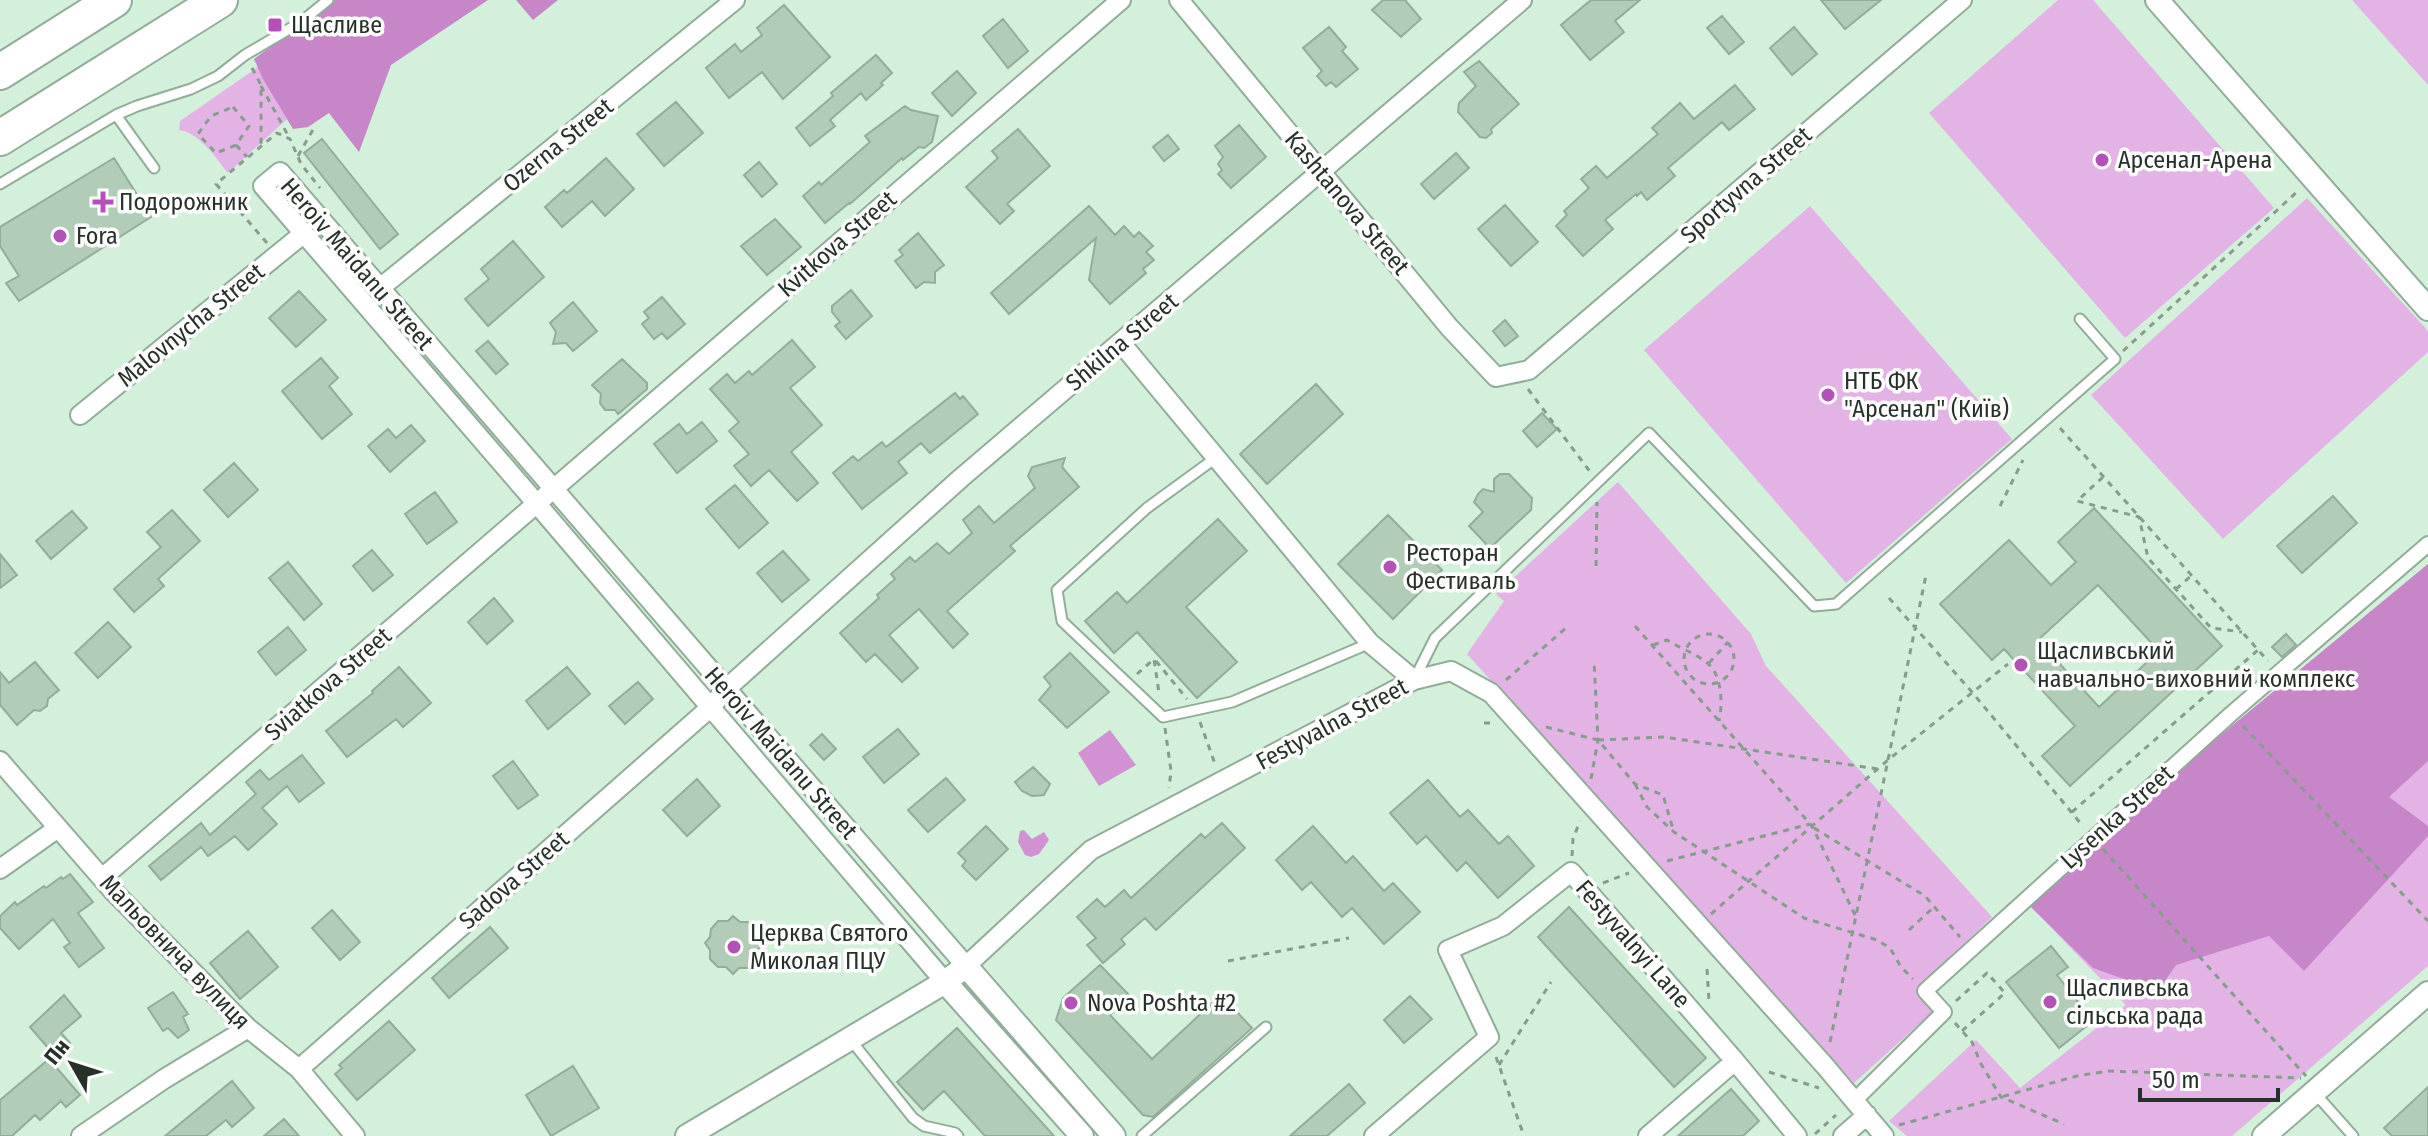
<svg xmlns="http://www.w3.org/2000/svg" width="2428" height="1136" viewBox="0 0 2428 1136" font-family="'Fira Sans Condensed',sans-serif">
<rect width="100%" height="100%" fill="#d2f0da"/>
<path fill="#e4b3e5" d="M2058 0H2093L2274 208 2125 338 1929 113Z
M2352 0H2428V85Z
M258 67 287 119 228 173C215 157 200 133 179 130L180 121Z
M2307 198 2428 331V352L2223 539 2091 395Z
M1810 206 2012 439 1846 583 1644 350Z
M1618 482 1751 634 1766 666 1992 917 1916 989 1937 1008 1854 1083 1467 654 1504 601 1496 594Z
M2428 564V966L2232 1136H1907L1889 1121 1976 1040 2020 1088 2126 1005 2029 905 2199 753Z"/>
<path fill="#c686c8" d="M335 0H488L391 65 359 152 329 113 308 127 293 129 263 79 254 59Z
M516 0H558L533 20Z
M2428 564V761L2389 797 2428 826V836L2304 971 2269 936 2176 965 2158 991 2093 968 2029 905 2199 753Z"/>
<path fill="#d191d3" d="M1110 730 1136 765 1099 786 1078 753Z
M1024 830 1032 839 1044 832 1049 840 1039 854 1031 857 1025 855 1018 842 1020 831Z"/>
<path fill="#b1cdb8" stroke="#92ae9a" stroke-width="2" fill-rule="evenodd" d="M1383 0H1405L1421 19 1401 37 1372 10Z
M1591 0H1640L1615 21 1624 32 1590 60 1561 25Z
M1821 0H1881L1845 29Z
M784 5 830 57 783 99 762 72 729 98 706 68 735 44 741 52 762 35 757 28Z
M1722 16 1744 42 1729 54 1707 28Z
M1003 19 1028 51 1008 68 983 36Z
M1329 27 1346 47 1342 51 1358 69 1336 87 1331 82 1326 86 1317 76 1322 71 1303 48Z
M1794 27 1817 54 1792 75 1770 48Z
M876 55 892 73 881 83 883 85 866 100 861 93 830 120 835 126 810 146 796 128 833 96 831 93Z
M1479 61 1519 104 1491 129 1492 133 1486 138 1480 137 1458 112 1459 103 1476 86 1464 72Z
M957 71 976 93 952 116 932 93Z
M1735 85 1755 109 1729 130 1722 122 1668 168 1675 176 1647 200 1641 192 1637 196 1636 194 1605 220 1613 229 1583 256 1556 226 1567 215 1564 211 1589 188 1581 179 1596 166 1607 178 1658 134 1652 128 1680 103 1694 119Z
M676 102 703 133 664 166 637 134Z
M905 106 911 110 938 116 932 142 924 148 919 147 903 160 902 158 850 204 849 203 825 223 803 196 819 182 821 185 870 142 865 136Z
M1239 125 1266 157 1231 188 1218 174 1222 170 1218 164 1223 157 1215 146Z
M1018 129 1050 166 1007 204 1014 211 1000 224 966 187 998 158 992 151Z
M1168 135 1179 149 1164 161 1153 147Z
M322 139 398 234 380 249 304 153Z
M1456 153 1469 168 1434 199 1421 184Z
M114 158 151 217 19 301 6 283 19 276 0 246V227Z
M606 158 634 189 605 216 592 201 562 227 545 207 564 190 567 193Z
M759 162 777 184 762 197 744 175Z
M1505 205 1538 242 1511 266 1478 229Z
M1089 206 1115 235 1124 226 1134 237 1139 232 1153 246 1146 252 1154 260 1143 269 1146 273 1110 304 1089 280 1096 238 1009 314 991 293Z
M775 219 801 247 767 275 741 246Z
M918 233 944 265 935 272V283L924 282 916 288 895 261 903 255 899 250Z
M513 241 544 277 488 326 465 299 489 279 481 269Z
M851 290 872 316 846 339 835 326 840 322 832 312V306Z
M299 291 326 320 296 347 269 318Z
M662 297 685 324 667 339 662 333 654 339 642 324 649 318 644 312Z
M573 302 597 331 573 351 566 343 553 344 556 332 550 323Z
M1505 320 1518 336 1505 346 1493 331Z
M792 340 815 367 790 388 822 425 791 452 818 483 797 501 769 470 751 486 734 466 749 454 729 431 739 422 710 389 727 374 735 383 749 371 752 375Z
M488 341 508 364 496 374 476 351Z
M321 358 338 378 329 386 352 414 322 439 282 391Z
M622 359 647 383V389L618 414 615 410H605L600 403 601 394 592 385Z
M1316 384 1343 414 1267 484 1240 454Z
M955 393 960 399 963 396 978 414 930 453 921 443 898 462 907 473 862 509 833 473 853 456 858 461 882 442 886 447Z
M1542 413 1557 429 1537 447 1523 431Z
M702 422 717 441 677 473 654 444 679 424 687 434Z
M411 425 425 441 390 472 368 446 388 429 396 438Z
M1065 458 1062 467 1079 487 1010 546 1015 551 947 611 968 634 953 648 919 609 889 635 918 668 902 682 875 654 866 662 840 633 879 598 877 595 895 579 891 574 910 557 915 562 937 543 949 554 972 533 963 520 979 506 994 523 1035 488 1028 476 1032 467Z
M234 463 258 490 228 517 204 490Z
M1500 474H1509L1532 498 1531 510 1490 548 1469 526 1483 512 1474 502 1478 494 1483 489 1494 492V479Z
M735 485 768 523 739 548 706 509Z
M435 492 457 522 427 544 405 514Z
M2333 496 2357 523 2302 573 2277 546Z
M2094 508 2222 646 2070 786 2042 756 2075 726 2004 649 1992 660 1940 604 2009 540 2051 585 2076 562 2058 542ZM2098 585 2159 651 2099 707 2038 640Z
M172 510 200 541 158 579 164 586 134 612 114 589 161 547 147 532Z
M72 511 87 528 51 559 36 541Z
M1388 515 1442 570 1393 619 1338 564Z
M1218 519 1247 551 1186 607 1237 662 1197 698 1137 632 1114 653 1085 621 1117 592 1127 603Z
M372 550 393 575 373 591 353 566Z
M783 551 809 580 782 602 757 573Z
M0 554 17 575 0 588Z
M288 562 322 604 304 620 269 578Z
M494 598 513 621 487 644 468 622Z
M108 622 131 647 98 678 75 653Z
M288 627 306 650 276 675 258 652Z
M2286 634 2296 645 2282 657 2272 647Z
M1070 653 1109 692 1067 728 1039 700 1051 686 1044 677Z
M35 662 59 690 48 699 47 706 40 711 34 710 17 725 0 705V672L9 683Z
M399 667 431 703 403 727 396 719 347 757 326 731 373 693 372 691Z
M567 667 590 694 548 729 526 701Z
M638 682 653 699 625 724 609 706Z
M898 729 919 754 884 783 863 757Z
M822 734 836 749 824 760 810 745Z
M302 755 324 783 299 802 287 786 262 808 277 824 248 850 235 836 208 856 201 847 161 880 149 866 201 823 210 835 256 794 246 782 260 770 269 780Z
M513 761 538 795 518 809 493 776Z
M1033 767 1050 784 1044 795 1032 796 1022 791 1015 782Z
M946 778 965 800 928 832 908 810Z
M697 779 720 806 687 836 663 810Z
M1428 780 1460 817 1468 810 1499 844 1508 836 1534 866 1498 898 1466 862 1457 871 1426 836 1417 844 1390 813Z
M1222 823 1245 848 1156 930 1145 918 1121 939 1125 944 1103 963 1087 945 1096 938 1077 917 1097 899 1105 907 1124 890 1131 898 1201 834 1205 838Z
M986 826 1008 849 976 880 962 866 966 861 958 853Z
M1313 826 1346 863 1353 856 1384 891 1393 883 1420 912 1384 944 1352 908 1342 917 1311 882 1302 890 1276 860Z
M70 874 93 902 78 913 104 948 79 967 64 947 70 943 53 919 19 949 0 928V916L15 902 17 905 44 886 46 888 61 877 63 879Z
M1569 907 1706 1058 1674 1087 1538 937Z
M332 910 360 942 340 960 312 928Z
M733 916 740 922H748L756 931V938L762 945 756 952V959L748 968H739L733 974 726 967H718L710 959V950L705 943 710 937 711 929 718 921H728Z
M490 927 508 948 449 998 432 978Z
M248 931 278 967 240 999 210 963Z
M2051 946 2068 967 2057 975 2093 1021 2059 1048 2006 982Z
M1100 965 1130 996 1110 1015 1152 1059 1221 995 1252 1028 1153 1117 1143 1115 1056 1020 1063 998Z
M173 992 188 1014 183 1017 189 1030 178 1038 168 1028 163 1031 148 1008Z
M64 995 81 1016 61 1033 70 1043 55 1056 30 1027Z
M1410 996 1432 1019 1404 1043 1384 1020Z
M389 1021 415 1050 357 1100 335 1074 342 1068 339 1065Z
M957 1028 1054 1136H985L944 1091 923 1110 897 1082Z
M49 1059 80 1095 66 1107 61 1101 40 1120 35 1115 12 1136H0V1100Z
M573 1066 599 1108 551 1136 526 1095Z
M232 1081 254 1108 232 1127 226 1120 206 1136H165Z
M1349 1084 1365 1103 1327 1136H1290Z
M2428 1087V1136H2392L2384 1128Z
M1731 1089 1759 1121 1743 1136H1678Z
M284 1119 299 1136H264Z"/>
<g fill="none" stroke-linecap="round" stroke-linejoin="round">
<defs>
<path id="service" d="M116 115 154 168
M0 184 116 115 137 106 191 89 218 76 245 55 301 22 328 0
M1217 457 1147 508 1057 590 1062 621 1163 717 1232 702 1370 643
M1414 680 1435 638 1649 433 1814 606 1836 604 2115 359 2080 319
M850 1039 913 1118 924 1126 955 1133 958 1136
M2314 1092 2353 1136
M1142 1136 1266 1027"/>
<path id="pedestrian" d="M1855 1100 1944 1012 1925 991 2231 714 2428 544"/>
<path id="minor" d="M1179 0 1449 327 1496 377 1529 370 1962 0
M380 288 735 0
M1121 343 1370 643 1414 680
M80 415 303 234
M0 761 113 891 248 1028 299 1069 355 1136
M0 869 58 828
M102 878 1121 0
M945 982 537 504 263 186 280 172 966 966 1091 850 1414 680 1451 671 1491 693 1825 1066 1884 1136
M299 1069 711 707 726 689 961 478 1522 0
M81 1136 164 1079 248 1028
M1374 1136 1489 1037 1448 950 1503 926 1571 872 1735 1061
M1648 1136 1735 1061 1797 1136
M1843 1136 1867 1115"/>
<path id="tertiary" d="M2157 0 2428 309
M945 982 1082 1136
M687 1136 945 982 966 966 1114 1136
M2264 1136 2428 993"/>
<path id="motorway" d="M0 72 114 0
M0 138 220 0"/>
</defs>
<use href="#service" stroke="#91ad99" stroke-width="13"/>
<use href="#pedestrian" stroke="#91ad99" stroke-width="18"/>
<use href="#minor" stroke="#91ad99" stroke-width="22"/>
<use href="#tertiary" stroke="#91ad99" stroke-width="26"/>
<use href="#motorway" stroke="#91ad99" stroke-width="38"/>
<path stroke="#869c8c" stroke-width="3" stroke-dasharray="6 6" stroke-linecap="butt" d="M252 68 261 85V146
M261 86 290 139
M233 107 249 126 236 145 216 153 198 134 211 116Z
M236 145 247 157
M298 156 315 126
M267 243 216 184 277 133 290 139 301 164 320 188
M2123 351 2298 191
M1528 389 1591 473
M2060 428 2268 661
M2103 477 2077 501 2139 517 2148 558 2211 628 2242 632
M2000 506 2023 460
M1596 566 1597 502
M2176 589 2191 576
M1889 598 1972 692 2082 825
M1635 626 1812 826 1856 917
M1684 659a25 25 0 1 1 50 0a25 25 0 1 1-50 0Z
M1653 645 1667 640C1679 648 1695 653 1706 662 1722 673 1723 704 1719 721
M1156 661 1187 699
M1709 663 1728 642
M1137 674 1154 659 1159 693
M1506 680 1566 628
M1200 722 1215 764
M1484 723H1494
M2243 726 2428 921
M1546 727 1598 740 1635 784 1663 795 1673 829
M1165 728 1171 771 1169 788
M1598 740 1664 737 1878 769
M1591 779 1598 740 1594 660
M1635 784 1647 807 1674 832 1804 918 1877 940 1890 948 1901 967 1913 979
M2072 812 2258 650
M1814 828 1925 896 1960 937
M2103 849 2306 1076
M1572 856 1573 839 1580 821
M1667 861 1810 824
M1603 883 1629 873
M1711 914 1888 760 2008 664
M1909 930 1934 907
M1228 961 1349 938
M1707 969 1709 1001
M1956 1001 1987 973 2005 993 1962 1031
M1955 1023 1972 1042 1981 1064 2001 1097 2064 1124
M1830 1042 1926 575
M1496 1057 1524 1136
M1499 1065 1551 982
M1769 1072 1819 1088
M1899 1125 2077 1076 2108 1071 2301 1078
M1815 1134 1836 1115"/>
<use href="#service" stroke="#fff" stroke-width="9"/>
<use href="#pedestrian" stroke="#fff" stroke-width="14"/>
<use href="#minor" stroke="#fff" stroke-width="18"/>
<use href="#tertiary" stroke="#fff" stroke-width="22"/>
<use href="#motorway" stroke="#fff" stroke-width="34"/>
</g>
<g fill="#b351b8" stroke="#fff" stroke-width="3">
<rect x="267" y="17" width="16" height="16" rx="4"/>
<circle cx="2102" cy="160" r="8"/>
<path d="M99 190h8v8h8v8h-8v8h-8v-8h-8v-8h8z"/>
<circle cx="60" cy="236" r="8"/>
<circle cx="1828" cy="395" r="8"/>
<circle cx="1390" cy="567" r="8"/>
<circle cx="2021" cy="665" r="8"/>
<circle cx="734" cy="947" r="8"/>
<circle cx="2050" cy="1002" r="8"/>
<circle cx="1071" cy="1003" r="8"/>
</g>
<g text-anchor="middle" stroke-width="7" stroke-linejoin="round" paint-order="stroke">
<g font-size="24" fill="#263129" stroke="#fff" text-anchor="start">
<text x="291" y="33">Щасливе</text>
<text x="2118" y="168">Арсенал-Арена</text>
<text x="119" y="210">Подорожник</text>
<text x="76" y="244">Fora</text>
<text x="1844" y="389">НТБ ФК<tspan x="1844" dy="28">"Арсенал" (Київ)</tspan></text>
<text x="1406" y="561">Ресторан<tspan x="1406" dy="28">Фестиваль</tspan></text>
<text x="2037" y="659">Щасливський<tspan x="2037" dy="28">навчально-виховний комплекс</tspan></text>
<text x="750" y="941">Церква Святого<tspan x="750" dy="28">Миколая ПЦУ</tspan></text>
<text x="2066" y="996">Щасливська<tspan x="2066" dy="28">сільська рада</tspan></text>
<text x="1087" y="1011">Nova Poshta #2</text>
</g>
<g font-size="24" fill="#263129" stroke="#fff">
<text transform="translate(558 145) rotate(-39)" y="8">Ozerna Street</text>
<text transform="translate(1746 185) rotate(-41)" y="8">Sportyvna Street</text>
<text transform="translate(1347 203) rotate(50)" y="8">Kashtanova Street</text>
<text transform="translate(837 244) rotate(-41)" y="8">Kvitkova Street</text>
<text transform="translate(357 264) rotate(49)" y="8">Heroiv Maidanu Street</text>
<text transform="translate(191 325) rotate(-39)" y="8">Malovnycha Street</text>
<text transform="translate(1122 342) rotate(-40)" y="8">Shkilna Street</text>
<text transform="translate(328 684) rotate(-41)" y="8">Sviatkova Street</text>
<text transform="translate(1332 724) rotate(-28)" y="8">Festyvalna Street</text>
<text transform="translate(781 753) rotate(49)" y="8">Heroiv Maidanu Street</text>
<text transform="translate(2117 817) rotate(-42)" y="8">Lysenka Street</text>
<text transform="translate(514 880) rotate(-41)" y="8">Sadova Street</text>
<text transform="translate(1633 944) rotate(49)" y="8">Festyvalnyi Lane</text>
<text transform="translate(175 952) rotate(46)" y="8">Мальовнича вулиця</text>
</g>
</g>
<g transform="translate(72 1064) rotate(309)" stroke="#ffffff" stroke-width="6" paint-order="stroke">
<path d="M0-6L14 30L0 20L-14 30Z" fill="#263129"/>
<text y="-12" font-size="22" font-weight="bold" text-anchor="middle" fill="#263129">Пн</text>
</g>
<path d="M2140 1088v12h138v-12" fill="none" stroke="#263129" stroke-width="4"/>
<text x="2152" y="1088" font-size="24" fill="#263129" stroke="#ffffff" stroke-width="6" paint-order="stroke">50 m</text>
</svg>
